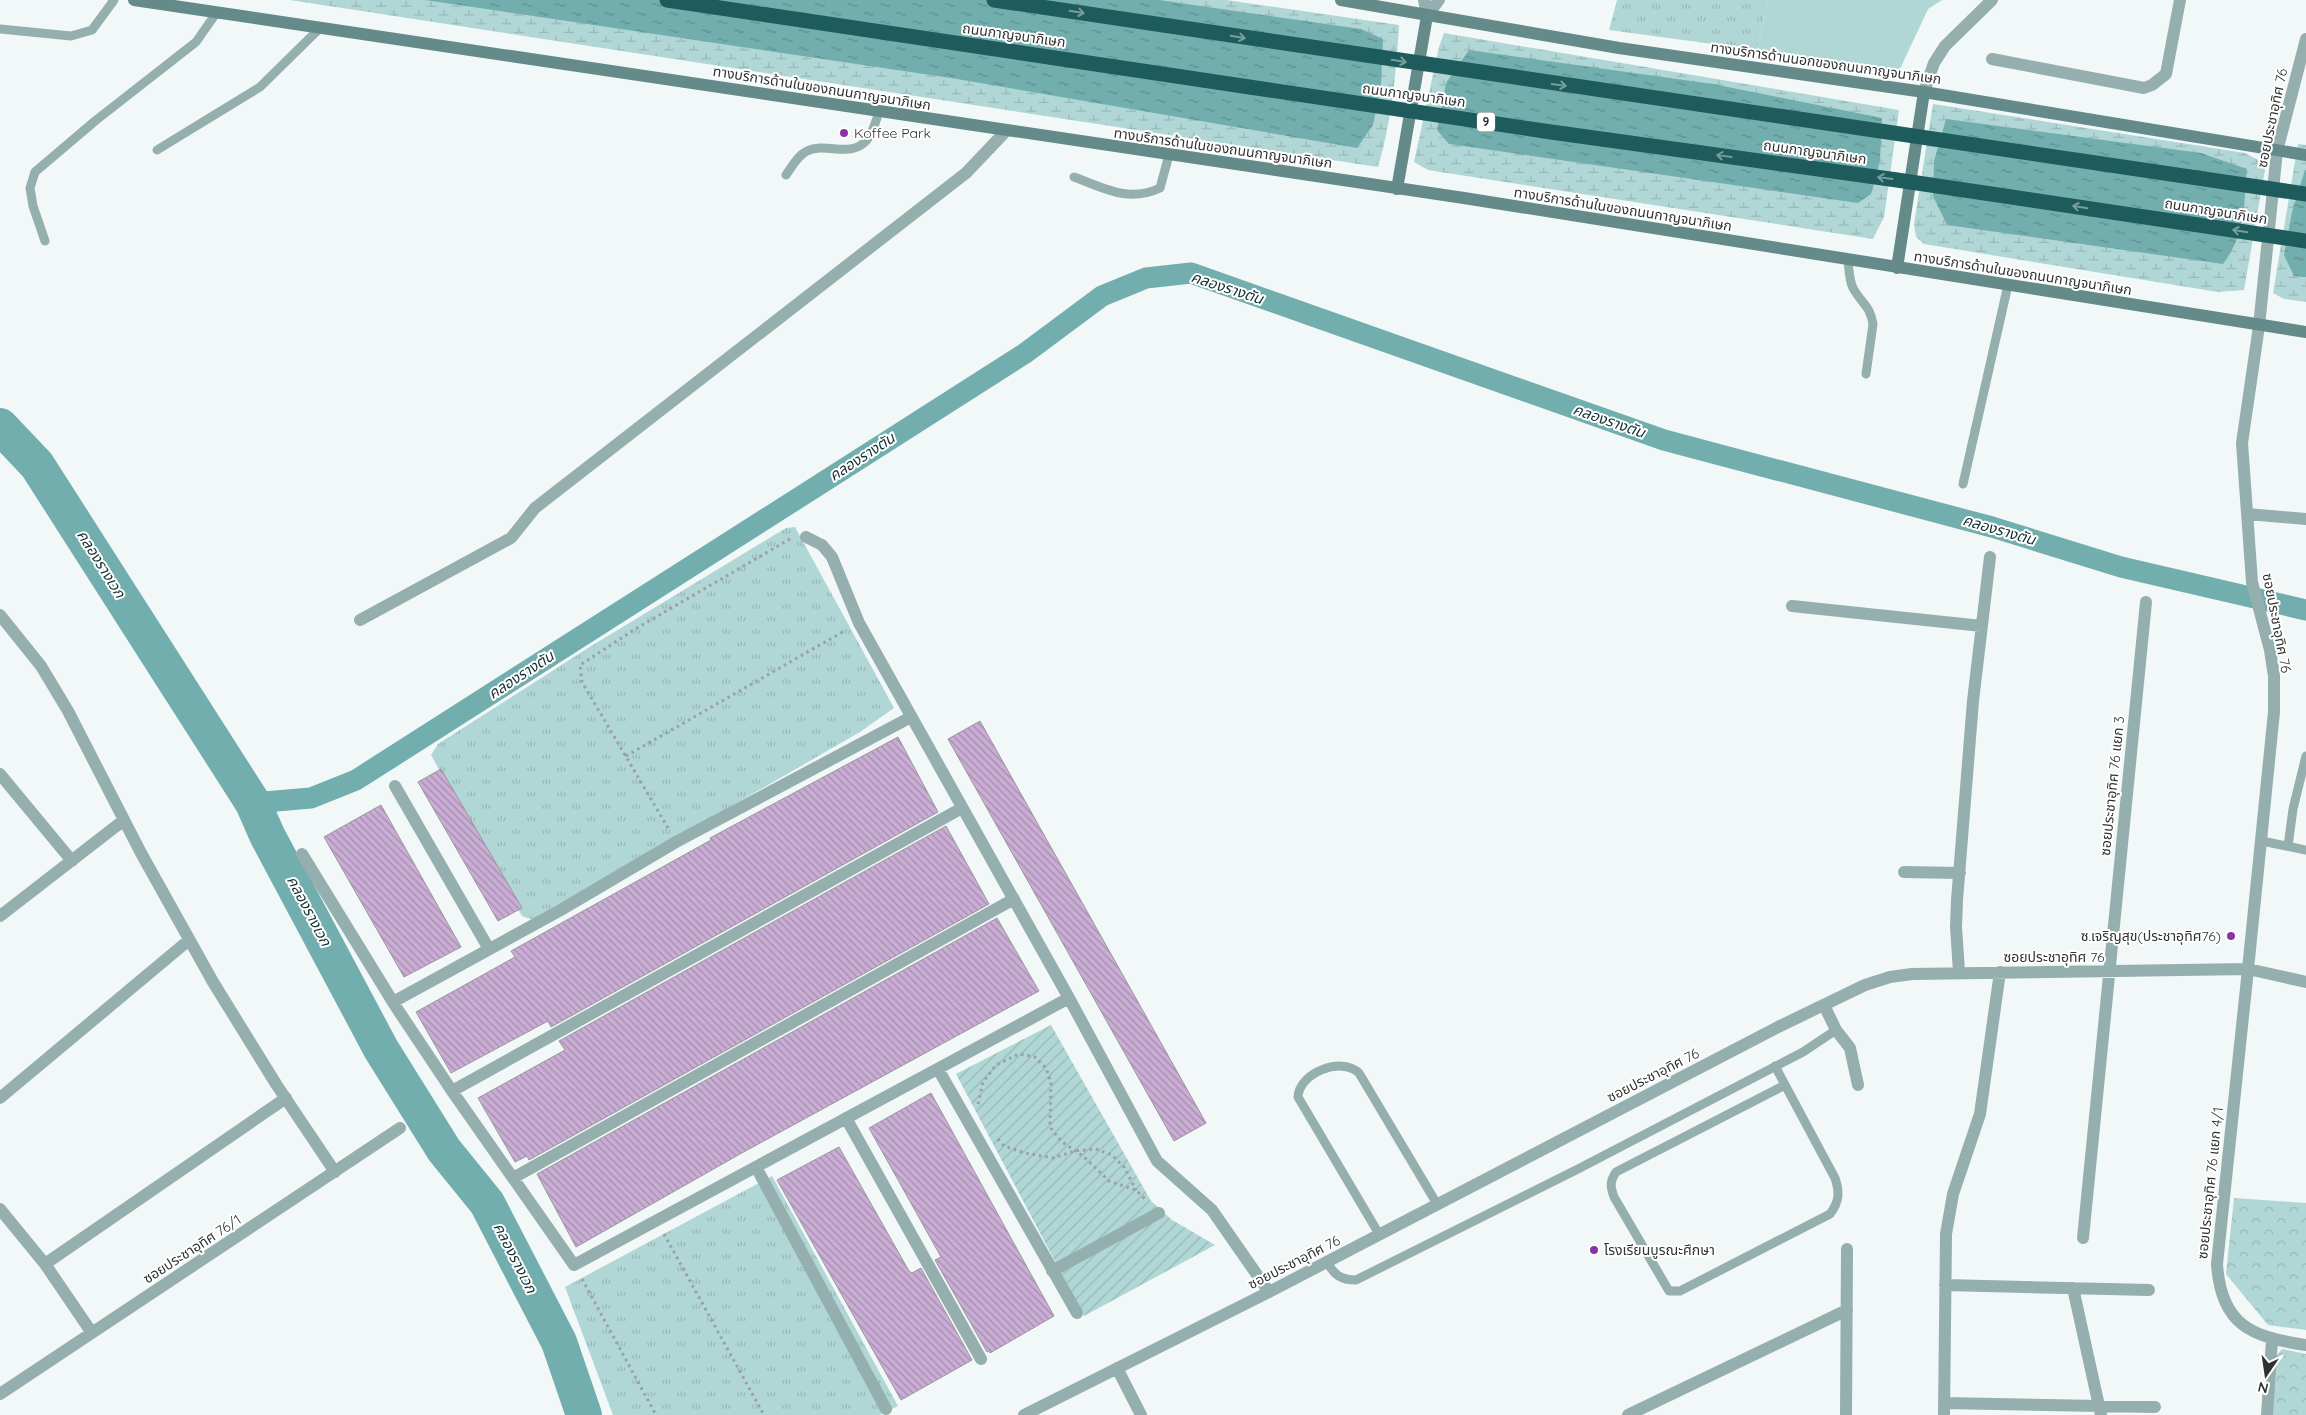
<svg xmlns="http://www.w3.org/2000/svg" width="2306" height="1415" viewBox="0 0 2306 1415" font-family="Quicksand,'Noto Sans Thai',sans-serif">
<defs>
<pattern id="grass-tufts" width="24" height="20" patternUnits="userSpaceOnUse" patternTransform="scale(1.25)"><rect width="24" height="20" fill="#b0d6d6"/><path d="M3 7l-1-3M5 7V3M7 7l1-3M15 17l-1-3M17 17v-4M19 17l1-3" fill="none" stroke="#98b8b8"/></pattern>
<pattern id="forest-crowns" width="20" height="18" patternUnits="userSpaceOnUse" patternTransform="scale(1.25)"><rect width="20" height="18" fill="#b0d6d6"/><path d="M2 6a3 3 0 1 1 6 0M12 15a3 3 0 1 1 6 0" fill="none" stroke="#98b8b8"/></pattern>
<pattern id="wetland-marsh" width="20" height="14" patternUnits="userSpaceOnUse" patternTransform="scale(1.25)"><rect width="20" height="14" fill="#b0d6d6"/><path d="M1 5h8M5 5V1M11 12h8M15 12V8" fill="none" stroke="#98b8b8"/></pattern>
<pattern id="garden-furrows" width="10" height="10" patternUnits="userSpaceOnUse" patternTransform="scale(1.25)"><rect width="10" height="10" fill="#b0d6d6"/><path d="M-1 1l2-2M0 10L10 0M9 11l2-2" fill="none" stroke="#98b8b8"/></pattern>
<pattern id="water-ripples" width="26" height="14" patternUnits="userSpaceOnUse" patternTransform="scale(1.25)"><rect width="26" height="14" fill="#72aeae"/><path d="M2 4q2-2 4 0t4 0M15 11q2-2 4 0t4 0" fill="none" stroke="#5e8e8e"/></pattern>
<pattern id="building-back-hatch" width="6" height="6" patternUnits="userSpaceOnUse" patternTransform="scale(1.25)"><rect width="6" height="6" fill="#caadd4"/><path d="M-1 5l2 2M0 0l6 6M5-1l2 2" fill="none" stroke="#a48dad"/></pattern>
</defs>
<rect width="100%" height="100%" fill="#f2f7f7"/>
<path fill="url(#grass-tufts)" d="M1617 0H1768L1757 50 1609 30Z
M795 527 894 708 860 732 534 920 522 916 431 755 438 744 588 648 786 528Z
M772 1176 898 1406 880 1415H613L565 1287Z"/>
<path fill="url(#forest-crowns)" d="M2234 1198 2306 1203V1330L2268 1325 2226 1274Z
M2282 1349 2306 1354V1415H2272L2275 1358Z"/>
<path fill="url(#wetland-marsh)" d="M290 0H1226L1399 25C1396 74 1392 119 1378 167Z
M1444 33 1899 110 1884 217 1873 239 1428 170 1414 162 1439 47Z
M1933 104 2245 153 2266 164 2244 290 2218 292 1924 244 1916 237 1914 224Z
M2298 144 2306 145V302L2284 299 2273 293Z"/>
<path fill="#b0d6d6" d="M1768 0H1942L1928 9 1899 71 1757 50Z"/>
<path fill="url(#garden-furrows)" d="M1051 1025 1151 1201 1172 1220 1215 1245 1084 1316 956 1074Z"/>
<path fill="url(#water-ripples)" d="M425 0H1159L1361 29 1383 39 1381 85 1373 125 1357 148 951 78Z
M1469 50 1713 84 1882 118 1880 161 1871 194 1858 203 1449 144 1437 130 1446 83Z
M1946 119 2201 153 2247 169C2244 203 2245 236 2223 264L1947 225 1933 196 1934 161Z
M2305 170H2306V277L2294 276 2284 255 2292 212Z"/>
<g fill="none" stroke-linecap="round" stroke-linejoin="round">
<path stroke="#72aeae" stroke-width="21" d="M253 803 311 798 356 780 1024 354 1102 296 1146 278 1191 273 1664 440 1992 527 2121 567 2306 610"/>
<path stroke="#72aeae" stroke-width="36" d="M0 426 37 465 253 803 267 835 381 1049 444 1150 487 1203 559 1342 584 1415"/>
</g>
<path fill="url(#building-back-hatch)" stroke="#9b989c" d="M980 721 1206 1123 1174 1141 948 739Z
M898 737 938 812 551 1027 548 1021 451 1073 416 1012 515 957 511 951 711 840 710 838Z
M441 769 522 908 498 921 418 782Z
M381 805 461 947 404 977 324 837Z
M946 826 989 904 529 1160 527 1156 515 1162 478 1098 565 1050 559 1041Z
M997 918 1039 991 740 1154 576 1247 537 1174Z
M931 1093 1054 1316 990 1353 989 1351 987 1352 935 1260 941 1257 869 1128Z
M839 1147 909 1271 912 1273 921 1268 972 1360 901 1400 777 1180Z"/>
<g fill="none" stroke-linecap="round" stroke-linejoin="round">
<path stroke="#9b9f9f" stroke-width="3" stroke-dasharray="2.5 4" stroke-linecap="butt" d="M626 756 846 630
M668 828 582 682 580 665 637 628 790 539
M978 1104 983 1082 996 1065 1019 1054 1035 1057 1046 1068 1051 1082 1050 1127 1061 1141 1084 1157 1109 1181 1136 1190 1147 1201
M998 1139 1004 1146 1025 1153 1053 1158 1075 1151 1096 1149 1112 1155 1124 1167 1136 1190
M664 1234 764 1415
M582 1279 656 1415"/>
<path stroke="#95aeae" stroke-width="9" d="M0 29 71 36 92 30 114 0
M157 150 260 87 320 28
M786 175C792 167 797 156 807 151 826 142 850 158 866 141 873 134 876 120 879 112
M1074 177C1104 188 1128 203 1160 188L1169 155
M45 241 33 206 30 188 35 172 95 121 196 42 217 12
M1848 260C1849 269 1849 280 1853 288 1861 303 1870 305 1873 324L1866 374
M1963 484 2008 285
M2262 841 2306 850
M2288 846 2293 809 2306 756
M1775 1066 1835 1178C1840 1193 1839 1202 1830 1214L1680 1291H1669L1614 1197C1610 1186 1610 1181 1616 1172L1785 1085
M1379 1234 1298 1097C1299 1073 1341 1056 1359 1073L1437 1204
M1327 1262C1334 1275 1341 1280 1356 1280L1578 1169 1803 1052 1836 1030"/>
<path stroke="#95aeae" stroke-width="12" d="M1424 0 1427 16
M1427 16 1439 0
M1992 59 2144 88 2152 85 2166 74 2180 0
M1924 92 1934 63 1945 46 1992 0
M2247 514 2306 519
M806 537 822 545 832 557 859 623 1069 998 1157 1161 1212 1210 1269 1292
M1792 606 1982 626
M0 615 41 666 68 711 141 853 213 982 276 1084 335 1172
M360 620 511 538 535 508 966 173 1006 131
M0 774 72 861
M395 786 489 949
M302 854 396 1007 452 1091 574 1265 1069 998
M1904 872 1960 873
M0 916 124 820
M1959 972 1956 927 1957 900 1973 701 1990 557
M2306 982 2248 969 2217 1264C2221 1325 2251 1337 2306 1345
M393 1002 559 911 676 842 911 717
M1824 1005 1836 1030 1850 1048 1858 1085
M938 1069 1077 1313
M452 1091 962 808
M0 1098 189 940
M846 1118 981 1359
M756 1167 886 1409
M513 1178 1014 899
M0 1209 45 1264 92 1333
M2083 1238 2146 602
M45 1264 286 1098
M1052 1271 1159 1213
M1945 1285 2149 1290
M2073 1288 2101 1415
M1117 1368 1141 1415
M0 1394 400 1128
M1945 1403 2155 1407
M1024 1415 1269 1292 1778 1027 1865 985 1890 977 1912 974 2248 969 2274 712V676L2270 650 2252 582 2242 443 2259 326 2277 151 2306 39
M1628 1415 1847 1310
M1846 1415 1847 1249
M1944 1415 1946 1234 1953 1194 1980 1114 2000 972
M2267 1415 2272 1340"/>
<path stroke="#658a8a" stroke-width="12" d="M134 0 1464 198 2306 332
M1341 0 1619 48 1924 92 2306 155
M1397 189 1427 16
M1897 268 1924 92"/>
<path stroke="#1d5b5c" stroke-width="15" d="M667 0 1551 132 1897 180 2306 241
M994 0 2306 194"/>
</g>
<defs><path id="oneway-shaft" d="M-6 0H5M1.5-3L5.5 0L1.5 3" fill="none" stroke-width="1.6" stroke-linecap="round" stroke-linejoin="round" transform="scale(1.25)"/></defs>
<g stroke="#779d9d">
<use href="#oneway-shaft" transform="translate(1077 12) rotate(9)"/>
<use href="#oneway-shaft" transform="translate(1238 37) rotate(9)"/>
<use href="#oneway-shaft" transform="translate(1399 61) rotate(9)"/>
<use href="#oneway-shaft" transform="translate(1559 85) rotate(8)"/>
<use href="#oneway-shaft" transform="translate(1724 156) rotate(-172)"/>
<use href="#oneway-shaft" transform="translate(1885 178) rotate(-172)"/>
<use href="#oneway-shaft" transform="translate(2080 207) rotate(-171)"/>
<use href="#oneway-shaft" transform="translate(2240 231) rotate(-171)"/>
</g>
<g fill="#8834a2" stroke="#fff" stroke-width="2">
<circle cx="844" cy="133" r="5"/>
<circle cx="2231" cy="936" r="5"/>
<circle cx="1594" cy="1250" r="5"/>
</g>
<g text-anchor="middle" stroke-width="4" stroke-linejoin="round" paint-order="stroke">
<rect fill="#fff" stroke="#6e7070" stroke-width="1" x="1477" y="112.5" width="18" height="19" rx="4"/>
<g font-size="12" font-weight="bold" fill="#303232">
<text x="1486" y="126">9</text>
</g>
<g font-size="14" fill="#303232" stroke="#fff">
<text transform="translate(1014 35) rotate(8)" y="5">ถนนกาญจนาภิเษก</text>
<text transform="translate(1826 63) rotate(8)" y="5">ทางบริการด้านนอกของถนนกาญจนาภิเษก</text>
<text transform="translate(822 88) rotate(9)" y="5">ทางบริการด้านในของถนนกาญจนาภิเษก</text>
<text transform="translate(1414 95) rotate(8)" y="5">ถนนกาญจนาภิเษก</text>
<text transform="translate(2272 118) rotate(-78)" y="5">ซอยประชาอุทิศ 76</text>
<text transform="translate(1223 148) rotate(8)" y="5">ทางบริการด้านในของถนนกาญจนาภิเษก</text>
<text transform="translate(1815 152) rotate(8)" y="5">ถนนกาญจนาภิเษก</text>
<text transform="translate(1623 209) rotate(9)" y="5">ทางบริการด้านในของถนนกาญจนาภิเษก</text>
<text transform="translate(2216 211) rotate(9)" y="5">ถนนกาญจนาภิเษก</text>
<text transform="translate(2023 273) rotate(9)" y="5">ทางบริการด้านในของถนนกาญจนาภิเษก</text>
<text transform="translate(2277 623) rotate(79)" y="5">ซอยประชาอุทิศ 76</text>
<text transform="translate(2112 786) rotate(-84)" y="5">ซอยประชาอุทิศ 76 แยก 3</text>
<text x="2054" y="962">ซอยประชาอุทิศ 76</text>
<text transform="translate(1653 1075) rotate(-27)" y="5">ซอยประชาอุทิศ 76</text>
<text transform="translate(2210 1183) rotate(-84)" y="5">ซอยประชาอุทิศ 76 แยก 4/1</text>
<text transform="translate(192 1249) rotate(-33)" y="5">ซอยประชาอุทิศ 76/1</text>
<text transform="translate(1294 1262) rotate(-27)" y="5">ซอยประชาอุทิศ 76</text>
</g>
<g font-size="14" fill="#303232" stroke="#fff" text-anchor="start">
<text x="854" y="138">Koffee Park</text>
<text x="2221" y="941" text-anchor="end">ซ.เจริญสุข(ประชาอุทิศ76)</text>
<text x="1604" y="1255">โรงเรียนบูรณะศึกษา</text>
</g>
<g font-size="15" font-style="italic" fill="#133232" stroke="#fff">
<text transform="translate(1227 288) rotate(18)" y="5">คลองรางตัน</text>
<text transform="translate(1609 421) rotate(19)" y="5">คลองรางตัน</text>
<text transform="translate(862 457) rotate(-33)" y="5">คลองรางตัน</text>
<text transform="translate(1999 530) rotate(16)" y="5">คลองรางตัน</text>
<text transform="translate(101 564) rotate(58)" y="5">คลองรางเวก</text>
<text transform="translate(521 675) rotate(-33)" y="5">คลองรางตัน</text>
<text transform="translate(309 911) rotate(62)" y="5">คลองรางเวก</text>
<text transform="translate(515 1258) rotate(63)" y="5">คลองรางเวก</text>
</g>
</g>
<g transform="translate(2266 1375) rotate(193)" stroke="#ffffff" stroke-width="4" paint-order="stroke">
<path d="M0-4L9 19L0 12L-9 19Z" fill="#303232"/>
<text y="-8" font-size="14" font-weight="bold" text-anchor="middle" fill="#303232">N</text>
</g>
</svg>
